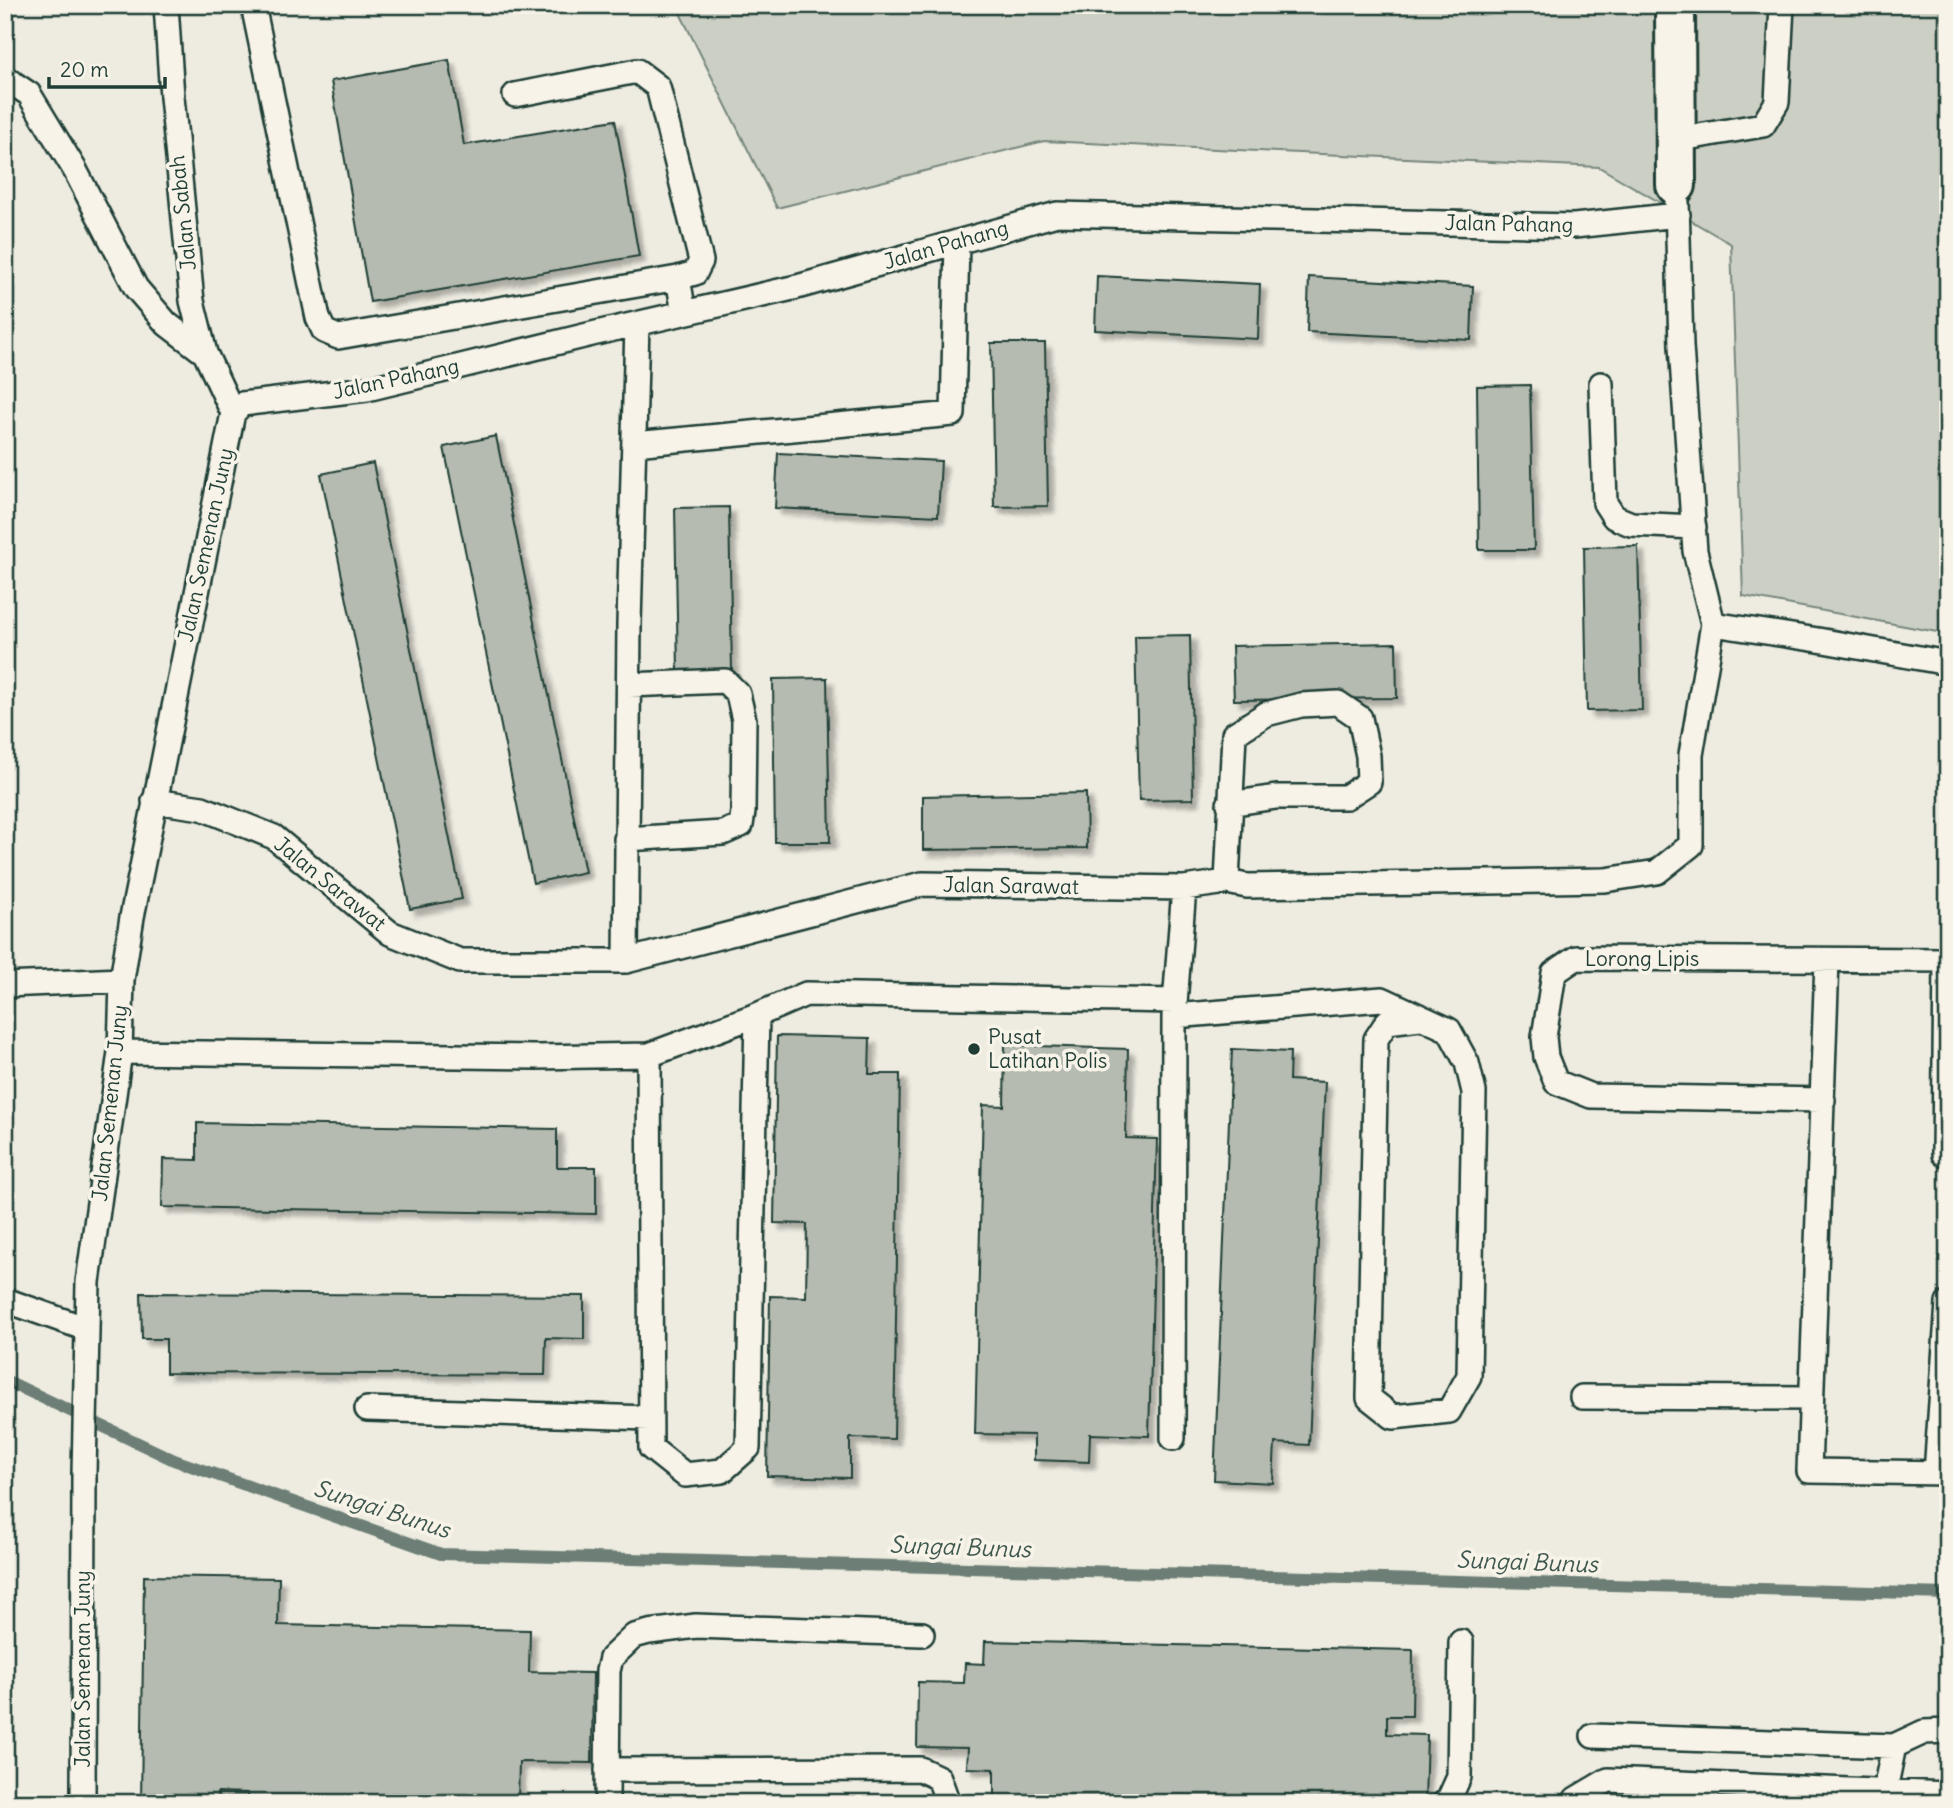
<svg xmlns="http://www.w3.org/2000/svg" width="1953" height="1808" viewBox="0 0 1953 1808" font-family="Delius,sans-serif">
<defs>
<filter id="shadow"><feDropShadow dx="6" dy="6" stdDeviation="2" flood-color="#0004"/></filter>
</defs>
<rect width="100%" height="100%" fill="#eeece1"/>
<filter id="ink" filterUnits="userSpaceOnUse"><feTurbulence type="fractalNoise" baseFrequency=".0143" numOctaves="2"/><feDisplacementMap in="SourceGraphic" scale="14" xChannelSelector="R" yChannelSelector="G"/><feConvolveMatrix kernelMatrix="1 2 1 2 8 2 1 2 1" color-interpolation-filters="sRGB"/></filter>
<g filter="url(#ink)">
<path fill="#cccfc4" stroke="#76867c" stroke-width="2" d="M676 5H1948V634L1743 596 1731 244 1599 167 1044 141 777 208Z"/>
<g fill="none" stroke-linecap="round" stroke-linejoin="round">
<path stroke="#6c7e74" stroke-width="12" d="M5 1380 174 1460 441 1554 1948 1594"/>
</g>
<path fill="#b5bbb0" stroke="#1f3d34" stroke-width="2" filter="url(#shadow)" d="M449 60 464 145 615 120 639 256 370 302 331 81Z
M1097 276 1260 284 1258 339 1095 330Z
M1309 277 1473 286 1471 340 1307 332Z
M991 343H1045L1048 506 994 507Z
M1530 385 1534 550H1479L1477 386Z
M496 436 585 872 533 883 444 447Z
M778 453 941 461 938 516 775 508Z
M373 463 462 899 410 909 321 474Z
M729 507 732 671H678L675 508Z
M1638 546 1642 710 1587 711 1584 547Z
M1190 635 1193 799 1139 800 1135 636Z
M1396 643 1397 698 1234 700 1232 646Z
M827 678 830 842H775L773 679Z
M1086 793 1087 848 923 850V796Z
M777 1036 870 1038 869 1074H900L894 1439 850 1438V1478L767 1476 770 1296 806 1297 807 1224 774 1223Z
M1005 1045 1128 1049 1126 1138 1157 1139 1149 1436 1090 1434 1089 1462 1034 1460V1435L975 1434 983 1105 1004 1106Z
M1232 1049 1290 1052 1289 1080 1325 1082 1309 1445 1275 1443 1273 1483 1214 1480Z
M197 1123 557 1129V1167H596V1214L162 1207 163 1159 197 1160Z
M141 1293 584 1296V1339L546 1338 545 1375 166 1373V1339H142Z
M144 1576 279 1578 278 1625 530 1630 529 1672 593 1673 592 1763 519 1762 518 1803H251L247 1793 218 1792 217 1803H141Z
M985 1641 1413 1650 1412 1716H1387V1734L1427 1735 1425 1803H1275L994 1797V1769L967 1768 968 1748 917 1747 918 1682 964 1683 965 1663 984 1664Z"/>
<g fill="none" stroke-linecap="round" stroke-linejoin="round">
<defs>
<path id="service" d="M166 5 172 97 192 301 205 353 233 413
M253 5 318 318 324 331 338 337 678 278 684 313
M5 78 29 94 75 170 136 288 167 324 205 353
M515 95 637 71 658 87 701 261 695 273 678 278
M1675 140 1763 125 1777 102 1782 5
M1677 202 1681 346 1695 551 1713 624 1818 640 1948 663
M1601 384 1605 503 1614 517 1631 524 1694 527
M233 413 242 404 367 389 592 334 797 287 1057 214 1574 226 1678 215
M634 444 953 414 957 242
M154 801 202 808 274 837 390 933 460 961H626L922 884 1184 888 1227 882 1247 886 1605 880 1657 872 1691 845V755L1713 624
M626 839 723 833 741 825 743 812 744 720 738 694 725 681 629 685
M1227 882 1234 734 1266 714 1301 705 1338 703 1360 718 1368 756 1369 782 1346 797H1276L1229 804
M1827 960 1809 1471 1948 1473
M1946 960 1944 1154 1948 1156
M626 961 629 624 637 324
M5 985 122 980
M1174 1016 1382 999 1449 1030 1467 1063 1474 1092 1469 1376 1449 1411 1393 1417 1369 1398 1376 1039 1387 1022 1420 1018
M120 1052 536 1057 649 1055 757 1015 806 994 1175 1001
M649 1055 651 1448 685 1475 722 1471 748 1448 757 1015
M1823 1100 1591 1096 1556 1082 1546 1057 1544 1037 1554 973 1576 958 1948 960
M5 1300 87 1329
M1582 1397 1811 1398
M367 1409 649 1418
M1173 1438 1174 1016 1184 888
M1936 1473 1948 1303
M1593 1736 1894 1746
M607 1770 920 1769 939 1778 948 1803
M1885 1790 1894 1746 1924 1732 1948 1731
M83 1803 84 1474 88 1282 120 1052 122 980 132 917 233 413
M607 1803 608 1671 611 1658 634 1636 649 1632 696 1626 922 1634
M1444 1803 1449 1799 1459 1777 1461 1642
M1575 1803 1576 1799 1608 1780 1948 1794"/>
<path id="minor" d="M1675 5 1676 185"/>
</defs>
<use href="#service" stroke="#1f3d34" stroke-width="28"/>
<use href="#minor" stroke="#1f3d34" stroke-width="44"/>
<use href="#service" stroke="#f7f3e8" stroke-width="23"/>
<use href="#minor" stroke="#f7f3e8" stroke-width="38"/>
</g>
</g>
<circle fill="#1f3d34" stroke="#f7f3e8" stroke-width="2.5" cx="974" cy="1049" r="7"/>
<g text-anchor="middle" stroke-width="7" stroke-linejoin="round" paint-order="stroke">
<g font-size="21" fill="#1f3d34" stroke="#f7f3e8">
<text transform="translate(183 213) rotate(-96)" y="7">Jalan Sabah</text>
<text transform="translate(1509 224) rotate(1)" y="7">Jalan Pahang</text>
<text transform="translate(946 245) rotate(-16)" y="7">Jalan Pahang</text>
<text transform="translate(396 379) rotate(-12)" y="7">Jalan Pahang</text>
<text transform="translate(206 545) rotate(-78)" y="7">Jalan Semenan Juny</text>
<text transform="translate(330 884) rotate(39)" y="7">Jalan Sarawat</text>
<text transform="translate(1011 886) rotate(1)" y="7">Jalan Sarawat</text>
<text x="1642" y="966">Lorong Lipis</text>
<text transform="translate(110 1103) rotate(-84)" y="7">Jalan Semenan Juny</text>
<text transform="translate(83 1669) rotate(-90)" y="7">Jalan Semenan Juny</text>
</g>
<g font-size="21" fill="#1f3d34" stroke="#f7f3e8" text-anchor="start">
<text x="988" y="1044">Pusat<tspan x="988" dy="24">Latihan Polis</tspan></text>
</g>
<g font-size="23" font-style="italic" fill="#3f584f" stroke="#f7f3e8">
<text transform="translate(382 1509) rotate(18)" y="8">Sungai Bunus</text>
<text transform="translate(960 1547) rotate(2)" y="8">Sungai Bunus</text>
<text transform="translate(1527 1562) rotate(2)" y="8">Sungai Bunus</text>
</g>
</g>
<rect width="1953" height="1808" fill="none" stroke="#f7f3e8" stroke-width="28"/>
<rect x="14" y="14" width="1925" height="1780" fill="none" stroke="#1f3d34" stroke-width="2.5" filter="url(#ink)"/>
<path d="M49 77v10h116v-10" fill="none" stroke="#1f3d34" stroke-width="3.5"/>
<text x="60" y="77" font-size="21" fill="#1f3d34" stroke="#f7f3e8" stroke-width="5" paint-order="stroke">20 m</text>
</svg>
